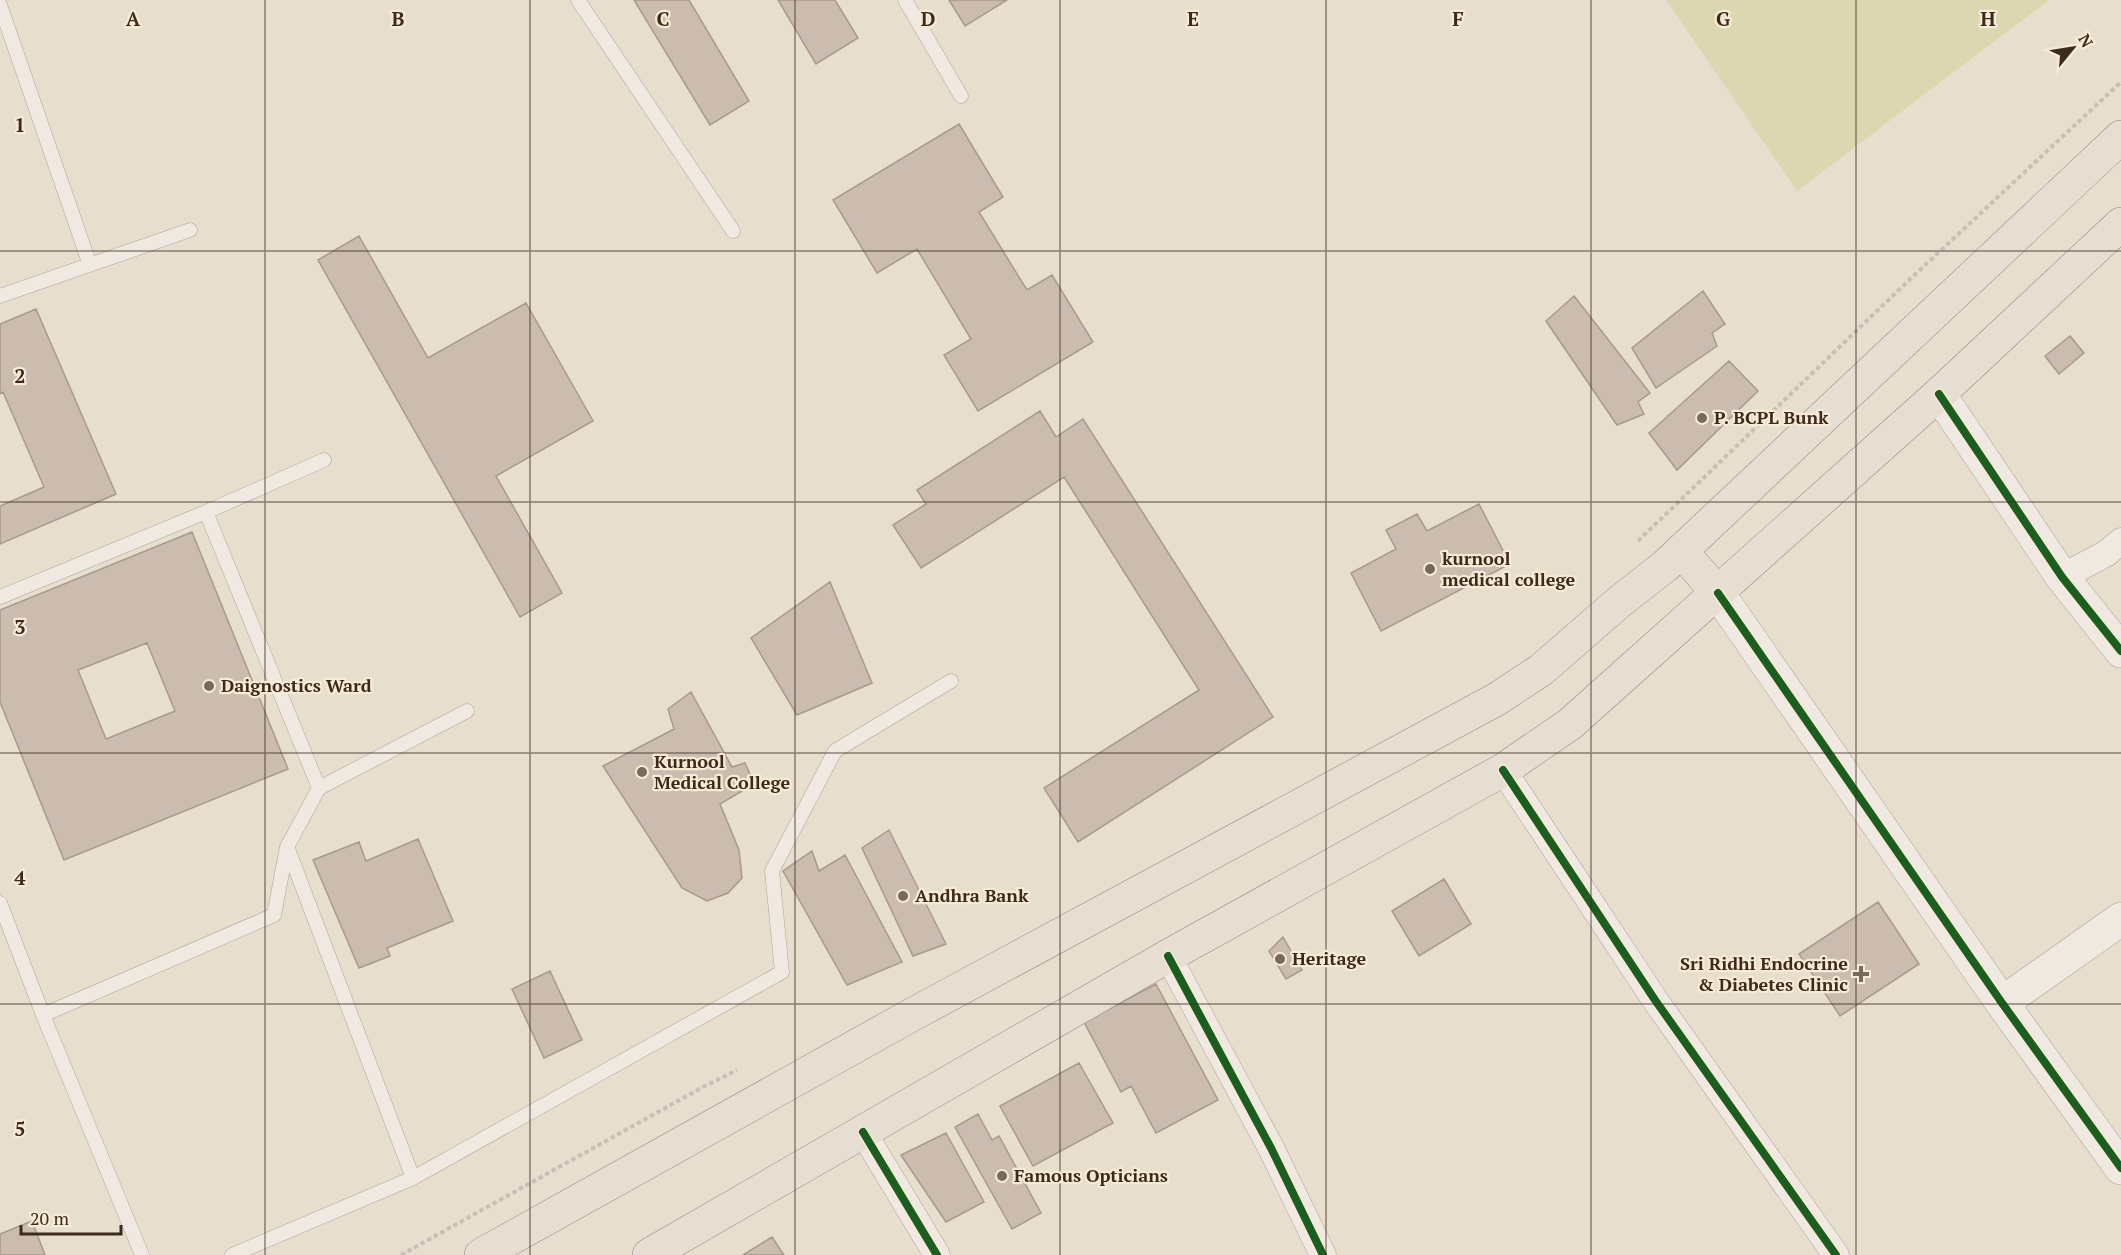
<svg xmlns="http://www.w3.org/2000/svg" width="2121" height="1255" viewBox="0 0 2121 1255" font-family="'PT Serif',serif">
<rect width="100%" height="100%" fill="#e8dece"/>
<path fill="#dbd7b0" d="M1666 0H2049L1797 191Z"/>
<path fill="#ccbbaf" stroke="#a8998d" stroke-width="1.5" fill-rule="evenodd" d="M634 0H689L749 101 710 125Z
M778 0H835L858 38 816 64Z
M949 0H1007L965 26Z
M959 124 1003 197 979 212 1027 290 1052 275 1093 342 978 411 944 355 971 339 917 249 877 273 833 200Z
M359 236 428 358 526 303 593 421 496 476 562 593 520 617 318 260Z
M1703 291 1725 324 1712 333 1717 346 1656 388 1632 348Z
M1574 296 1650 393 1638 402 1644 414 1617 425 1546 321Z
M36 309 116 494 0 544V506L44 487 3 392 0 394V324Z
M2070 336 2084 353 2059 374 2045 356Z
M1729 361 1758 391 1677 470 1649 433Z
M1040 411 1056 437 1083 419 1273 717 1078 842 1044 788 1199 690 1064 477 921 568 893 525 926 504 917 490Z
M1479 504 1510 564 1381 631 1351 573 1396 549 1386 530 1417 514 1427 531Z
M192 532 288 769 64 860 0 702V610ZM147 643 175 711 106 739 78 670Z
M830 582 872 683 797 715 751 638Z
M691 692 732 767 745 763 754 784 720 804 739 850 742 878 728 893 707 901 682 888 603 766 674 729 668 709Z
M889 830 946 944 913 956 862 848Z
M418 839 453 921 387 948 390 956 359 968 313 860 359 842 366 861Z
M812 851 819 871 845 855 902 962 847 985 783 871Z
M1444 879 1471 924 1419 956 1392 911Z
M1878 902 1919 964 1840 1016 1799 954Z
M1283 937 1302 970 1286 979 1269 951Z
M550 971 582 1040 544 1058 512 989Z
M1156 984 1218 1100 1156 1133 1131 1086 1121 1092 1084 1022Z
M1079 1063 1113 1123 1033 1166 1000 1106Z
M978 1114 992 1140 999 1136 1041 1213 1012 1229 955 1127Z
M946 1133 984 1202 946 1222 901 1155Z
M32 1221 45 1255H0V1234Z
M772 1237 784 1255H743Z"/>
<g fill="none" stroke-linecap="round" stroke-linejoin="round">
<defs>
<path id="service" d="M578 0 733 231
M905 0 961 96
M0 5 90 265
M0 296 190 230
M206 512 319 788
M0 597 206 512 324 460
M288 849 413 1178
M0 903 43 1015 142 1255
M43 1015 274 915 287 847 319 788 467 711
M232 1255 413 1178 782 972 772 871 835 751 951 681"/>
<path id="minor" d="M2062 577 2107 553 2121 541
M1503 770 1655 1000 1836 1255
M1168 956 1271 1148 1323 1255
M863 1132 937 1255"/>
<path id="tertiary" d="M1939 394 2062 577 2121 651
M1718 593 2002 1003 2121 1168
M2002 1003 2121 919"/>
<path id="primary" d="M1681 551 1718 593
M481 1255 917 1012 1497 699 1541 670 1618 603 1665 566 2121 137
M649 1255 1168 956 1503 770 1570 724 1939 394 2121 224"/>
</defs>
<use href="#service" stroke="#ada397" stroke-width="15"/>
<use href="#minor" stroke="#ada397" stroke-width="27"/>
<use href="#tertiary" stroke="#ada397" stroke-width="34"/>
<use href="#primary" stroke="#93887e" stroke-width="34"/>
<path stroke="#c8c0b7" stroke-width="4" stroke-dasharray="4.5 3" stroke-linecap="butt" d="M1638 541 1907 282 2121 82
M401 1255 703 1087 737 1070"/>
<use href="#service" stroke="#efe9e1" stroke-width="14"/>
<use href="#minor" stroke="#efe9e1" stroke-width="26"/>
<use href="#tertiary" stroke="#efe9e1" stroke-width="33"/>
<use href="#primary" stroke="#e6ded2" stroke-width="33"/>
<defs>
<path id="cycleway" d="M1939 394 2062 577 2121 651
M1718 593 2002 1003 2121 1168
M1503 770 1655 1000 1836 1255
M1168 956 1271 1148 1323 1255
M863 1132 937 1255"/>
</defs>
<use href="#cycleway" stroke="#f8ebd5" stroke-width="11"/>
<use href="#cycleway" stroke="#1b5e20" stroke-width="8"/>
</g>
<path fill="none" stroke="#3d2a1e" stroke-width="1.5" stroke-opacity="0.55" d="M265 0V1255M530 0V1255M795 0V1255M1060 0V1255M1326 0V1255M1591 0V1255M1856 0V1255M0 251H2121M0 502H2121M0 753H2121M0 1004H2121"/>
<g fill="#79695c" stroke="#f8ebd5" stroke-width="2">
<circle cx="1702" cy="418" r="6"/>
<circle cx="1430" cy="569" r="6"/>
<circle cx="209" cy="686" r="6"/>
<circle cx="642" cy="772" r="6"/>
<circle cx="903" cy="896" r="6"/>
<circle cx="1280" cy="959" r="6"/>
<path d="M1858 965h6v6h6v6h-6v6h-6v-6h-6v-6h6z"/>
<circle cx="1002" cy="1176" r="6"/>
</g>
<g text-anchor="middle" stroke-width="4.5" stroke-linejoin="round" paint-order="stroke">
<g font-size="18" font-weight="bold" fill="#3d2a1e" stroke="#f8ebd5" text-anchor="start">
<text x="1714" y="424">P. BCPL Bunk</text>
<text x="1442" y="565">kurnool<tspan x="1442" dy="21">medical college</tspan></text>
<text x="221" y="692">Daignostics Ward</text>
<text x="654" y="768">Kurnool<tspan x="654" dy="21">Medical College</tspan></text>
<text x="915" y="902">Andhra Bank</text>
<text x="1292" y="965">Heritage</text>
<text x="1848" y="970" text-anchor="end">Sri Ridhi Endocrine<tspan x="1848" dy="21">&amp; Diabetes Clinic</tspan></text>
<text x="1014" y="1182">Famous Opticians</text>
</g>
</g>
<g font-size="20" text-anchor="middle" font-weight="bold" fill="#3d2a1e" stroke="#f8ebd5" stroke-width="4.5" stroke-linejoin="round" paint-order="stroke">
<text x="133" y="26">A</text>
<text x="398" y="26">B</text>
<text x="663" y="26">C</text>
<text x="928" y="26">D</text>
<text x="1193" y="26">E</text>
<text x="1458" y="26">F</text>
<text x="1723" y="26">G</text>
<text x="1988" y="26">H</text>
<text x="20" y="132">1</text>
<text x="20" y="383">2</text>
<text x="20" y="634">3</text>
<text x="20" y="885">4</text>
<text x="20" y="1136">5</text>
</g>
<g transform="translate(2073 48) rotate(60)" stroke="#f8ebd5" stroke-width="4.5" paint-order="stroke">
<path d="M0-4.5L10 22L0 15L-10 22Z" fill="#3d2a1e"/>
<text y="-9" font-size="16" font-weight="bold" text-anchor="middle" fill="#3d2a1e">N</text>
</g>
<path d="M21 1225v9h100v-9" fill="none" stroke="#3d2a1e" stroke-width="3"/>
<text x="30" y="1225" font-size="18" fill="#3d2a1e" stroke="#f8ebd5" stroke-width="4.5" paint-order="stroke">20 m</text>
</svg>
